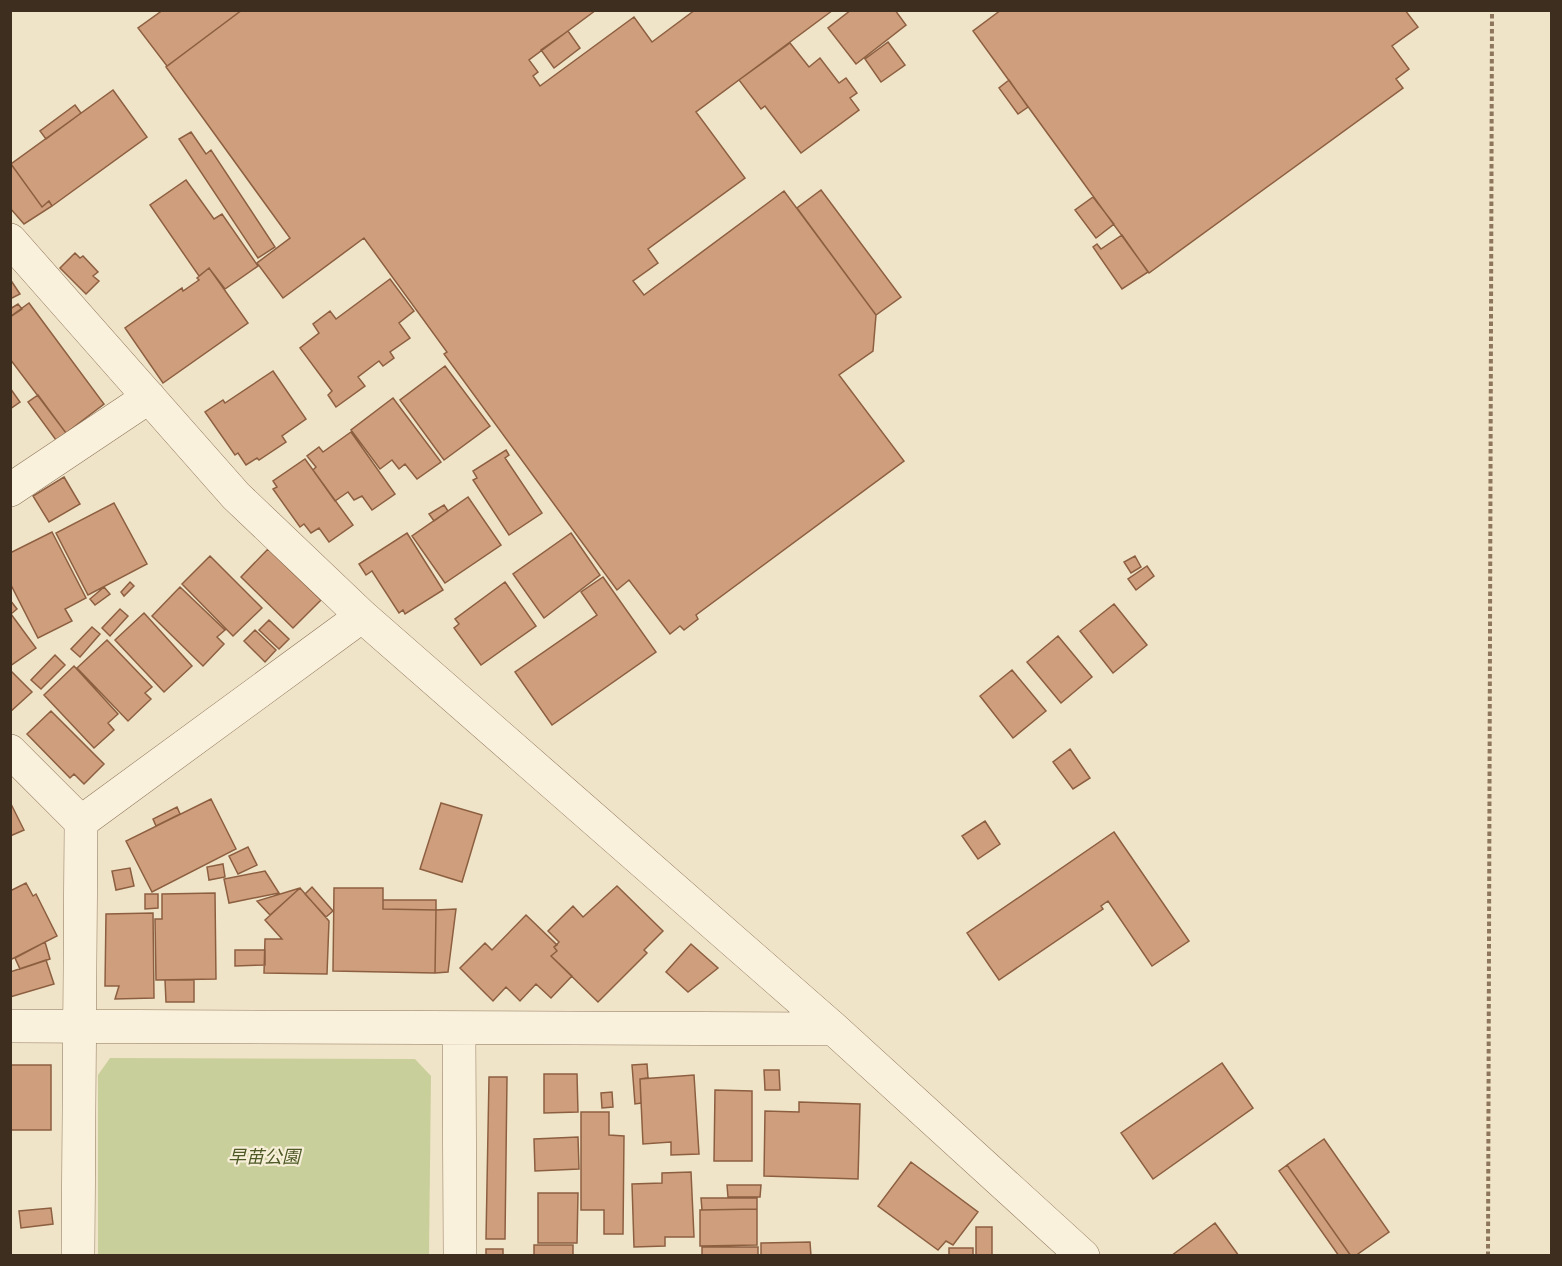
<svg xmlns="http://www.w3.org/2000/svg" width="1562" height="1266" viewBox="0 0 1562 1266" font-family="'PT Serif','Noto Sans JP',serif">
<rect width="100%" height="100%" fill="#f0e4c8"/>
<path fill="#c9cf9b" d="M110 1058 415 1059 431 1076 429 1255H98V1075Z"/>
<path fill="#cf9f7d" stroke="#8d5f41" stroke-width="1.5" d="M163 10H242L167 66 138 28Z
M242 10H596L529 60 538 72 533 76 540 86 634 17 652 42 695 10H833L696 112 745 178 648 249 658 263 633 281 644 295 784 191 876 315 873 351 839 375 904 461 696 615 698 619 684 630 680 626 670 634 629 580 617 590 444 354 447 352 364 238 283 298 257 263 290 238 166 67Z
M851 10H895L906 25 856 64 828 28Z
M1001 10H1405L1418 27 1392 46 1409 69 1396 79 1403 88 1149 273 973 31Z
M568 31 580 48 554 68 541 50Z
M888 42 905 65 881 82 865 59Z
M790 43 809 67 820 58 839 83 846 78 857 93 850 98 859 110 801 153 765 106 761 109 739 80Z
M1009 80 1028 107 1018 114 999 88Z
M113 90 147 137 52 206 49 201 42 207 11 164Z
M75 105 81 113 46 139 40 131Z
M191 132 206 154 211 150 275 247 258 258 179 139Z
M11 164 42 207 49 201 52 206 24 224 10 208Z
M186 180 214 219 222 214 258 266 225 289 209 268 199 276 150 205Z
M821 190 901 297 876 315 797 208Z
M1093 197 1114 224 1096 238 1075 210Z
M1122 235 1148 272 1122 289 1093 247 1097 244 1101 249Z
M75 253 80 258 83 256 98 272 93 276 99 281 86 294 60 268Z
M209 268 248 323 163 383 125 328 182 288 183 291 199 280 197 278Z
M10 279 20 294 10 299Z
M390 279 414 311 399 323 410 338 390 352 394 358 383 366 379 361 358 377 365 386 336 407 328 395 332 391 300 348 319 333 313 324 330 311 336 319Z
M29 303 104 404 66 433 10 359V317Z
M18 304 22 309 10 317V309Z
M445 366 490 426 444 460 400 400Z
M273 371 306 419 282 436 286 442 259 460 257 458 246 465 238 453 235 455 205 412 223 400 225 403Z
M10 388 20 402 10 409Z
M38 395 66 433 56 440 28 402Z
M393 398 441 462 417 479 405 464 399 469 392 460 380 469 351 430Z
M351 432 395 494 372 510 362 496 354 500 348 492 335 501 313 470 316 467 307 456 319 447 323 452Z
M506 450 509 455 505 458 542 513 509 535 473 480 477 478 473 471Z
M305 459 353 525 329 542 319 528 311 533 304 524 300 527 273 489 277 487 273 481Z
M64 477 80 504 49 522 33 496Z
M468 497 501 545 445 583 412 536Z
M114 503 147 564 88 595 56 533Z
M444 505 448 511 434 521 429 514Z
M52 532 86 598 65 609 72 621 38 638 10 583V553Z
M407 533 443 590 405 614 403 610 399 613 372 571 366 575 359 564Z
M571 533 600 575 544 618 513 574Z
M268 549 321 600 293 628 241 577Z
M210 556 262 608 233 636 182 584Z
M1135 556 1141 567 1131 573 1124 562Z
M1147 566 1154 576 1136 590 1128 579Z
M603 577 656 652 552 725 515 672 597 615 581 592Z
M130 582 134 586 124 596 121 592Z
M505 582 536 626 481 665 454 628 459 624 455 619Z
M104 587 110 594 95 605 90 599Z
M180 587 225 630 217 637 224 644 203 666 152 616Z
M10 600 17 609 11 614 36 648 10 666Z
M1114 604 1147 645 1113 673 1080 631Z
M120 609 128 616 110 636 102 628Z
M144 613 192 666 164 692 115 640Z
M269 620 289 639 279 649 259 630Z
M92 627 100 634 80 657 71 649Z
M255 630 276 650 265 662 244 641Z
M1058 636 1092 677 1061 703 1027 662Z
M107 640 152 687 145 693 151 699 128 721 77 668Z
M55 655 65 665 41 689 31 680Z
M74 666 118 714 108 723 114 730 94 748 44 695Z
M10 670 32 692 10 712Z
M1012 670 1046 711 1013 738 980 696Z
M51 711 104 764 84 784 74 774 70 778 27 734Z
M1070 749 1090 778 1073 789 1053 762Z
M211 799 236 849 152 892 126 841Z
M10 802 24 830 10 836Z
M441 803 482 815 462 882 420 869Z
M177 807 180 814 156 826 153 819Z
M985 821 1000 844 978 859 962 836Z
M1114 832 1189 941 1152 966 1108 901 1101 906 1103 909 999 980 967 933Z
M248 847 257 865 238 874 229 856Z
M223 864 225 877 209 880 207 867Z
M130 868 134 886 116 890 112 871Z
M265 871 279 893 229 903 224 879Z
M26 883 33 896 36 894 57 936 10 960V891Z
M617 886 663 931 644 950 647 953 598 1002 551 956 557 951 554 947 559 942 548 931 573 906 583 917Z
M312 887 333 911 326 917 305 894Z
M300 888 329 921 327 974 264 973 265 939H282L265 920Z
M300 888 270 915 257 901Z
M334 888H383V909L436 910 435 973 333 971Z
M215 893 216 979 156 980 155 919H162V894Z
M145 894H158V908L145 909Z
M383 900H436V910L383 909Z
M456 909 448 972 435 973 436 910Z
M153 913 154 998 115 999 119 986H105L106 914Z
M526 915 557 945 554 947 557 951 551 956 572 976 551 998 536 984 520 1001 506 987 493 1001 460 968 485 943 492 950Z
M45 942 50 959 20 969 15 958Z
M691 944 718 968 688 992 666 972Z
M235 950H265V965L235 966Z
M46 960 54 984 10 997V972Z
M165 980H194V1002H166Z
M1222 1063 1253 1108 1153 1179 1121 1133Z
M647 1064 648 1078 640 1079 641 1103 635 1104 632 1065Z
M10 1065H51V1130H10Z
M764 1070H779L780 1090H765Z
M544 1074H577L578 1112 544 1113Z
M694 1075 699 1154 671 1155V1142L643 1144 640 1079Z
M489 1077H507L505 1239H486Z
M715 1090 752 1091V1161H714Z
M612 1092 613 1107 602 1108 601 1093Z
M799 1102 860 1104 858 1179 764 1176 765 1111 799 1112Z
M581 1112H609V1135L624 1136 623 1234H604V1210H581Z
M578 1137 579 1169 535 1171 534 1139Z
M1324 1139 1389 1232 1355 1256H1351L1287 1165Z
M911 1162 978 1212 953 1245 946 1241 938 1250 878 1206Z
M1287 1165 1351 1256H1339L1279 1171Z
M691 1172 694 1237H665V1246L634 1247 632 1184 662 1183V1173Z
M727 1185H761L760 1197H728Z
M538 1193H578L577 1243H538Z
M701 1198H757V1209L702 1210Z
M51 1208 53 1224 21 1228 19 1211Z
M757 1209V1245L700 1246V1210Z
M1215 1223 1239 1256H1171Z
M976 1227H992V1256H976Z
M810 1242 811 1256H761V1243Z
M534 1245H573V1256H534Z
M702 1247H758V1256H702Z
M949 1248H973V1256H949Z
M486 1249H503V1256H486Z"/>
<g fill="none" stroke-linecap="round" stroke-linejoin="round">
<defs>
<path id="minor" d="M10 240 236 496 362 616 834 1029 1083 1256
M10 490 149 397
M10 751 81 822 78 1256
M81 822 362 616
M10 1026 834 1029
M459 1028 460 1256"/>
</defs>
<use href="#minor" stroke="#8d765c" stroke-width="34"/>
<path stroke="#8d765c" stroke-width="4" stroke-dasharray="4.5 3" stroke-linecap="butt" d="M1488 1256 1492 10"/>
<use href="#minor" stroke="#faf1dc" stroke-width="33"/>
</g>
<g text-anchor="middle" stroke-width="4.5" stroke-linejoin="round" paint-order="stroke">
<g font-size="18" font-style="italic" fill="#4d5a26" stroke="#f7eed8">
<text x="264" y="1163">早苗公園</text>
</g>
</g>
<rect width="1562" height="1266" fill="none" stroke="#3d2e20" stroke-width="24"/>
</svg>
